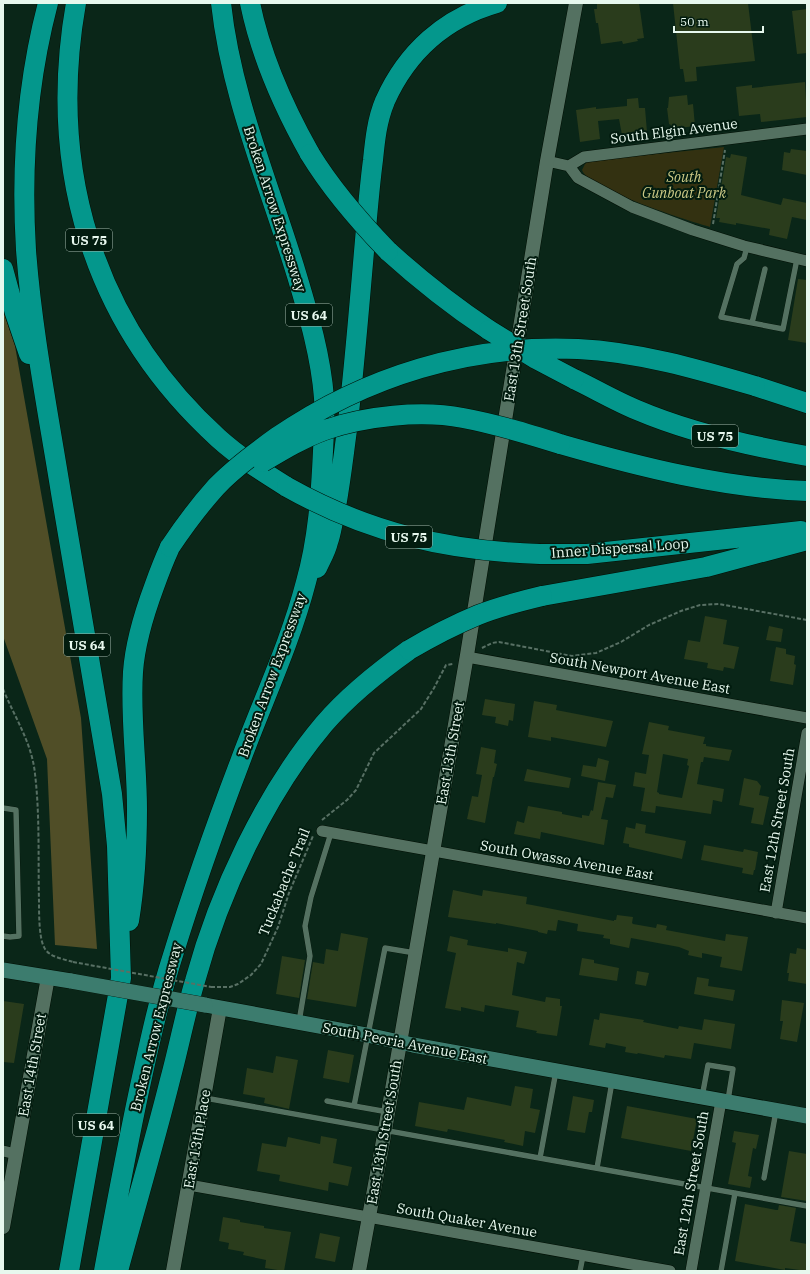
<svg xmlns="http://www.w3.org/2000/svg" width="810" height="1274" viewBox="0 0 810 1274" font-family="'IBM Plex Serif',serif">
<rect width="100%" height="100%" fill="#0a2618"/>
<path fill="#333111" d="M724 147 710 227C689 221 588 189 582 170L585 164 589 161Z"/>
<path fill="#504e27" d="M3 311 15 346 81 718 97 949 55 945 47 759 3 636Z"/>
<path fill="#2a3c1c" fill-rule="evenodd" d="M597 3H639L644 38 637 39 638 41 623 44 622 41 601 44 598 23H596L594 9H597Z
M673 3H748L755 61 696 67 697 81 685 82 683 69H680Z
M807 9V53L797 54 792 11Z
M805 82 807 117 761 122 760 114 739 116 736 87 752 85V88Z
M687 95 688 105 693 104 695 126 672 129 671 125 669 124 667 108H668L669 97Z
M638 98 639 108H645L647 132 634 133 632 136H628L625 134 622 135 619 119 598 121 600 139 580 142 576 110 596 107V109L627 106V99Z
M791 149 807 151V175L782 170 784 152 790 153Z
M731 154 747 157 741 195 781 205 783 198 807 203V220L792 217 787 239 769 235 770 229 736 223V225L719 222 720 218H716L726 157 730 158Z
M798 279 807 280V343L788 340Z
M705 616 727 620 723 644 739 647 734 669 724 667 723 671 707 668 708 663 684 659 688 640 700 642Z
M769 626 783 629 781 642 766 640Z
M776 647 786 649V654L795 656 794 664 796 665 793 685 770 681Z
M485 699 515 704 513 721 509 720 508 726 495 723 496 717 482 715Z
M534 701 557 705 556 710 613 721 606 747 551 737V741L528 737Z
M649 722 669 726 668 730 705 737 703 744H706V746L732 750 729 761 704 757 703 762H701L697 784 724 789 722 802 713 800 711 814 656 806 655 813 641 811 645 788 633 786 635 772 646 774 649 755 642 754ZM663 754 688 759 687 765 689 766 682 798 659 794V793L657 792Z
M481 747 496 750 494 763 497 764 494 777H493L485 823 467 819 472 796 478 797 482 775 476 774Z
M598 758 609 761 605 781 581 776 583 765 596 767Z
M527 769 571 778 569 788 524 781Z
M744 778 757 781 761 786 759 795 769 797 763 825 751 823 754 808 739 805Z
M598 782 616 785 613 798 606 797 601 819 608 820 604 845 541 832 540 839 514 834 517 821 524 823 528 806 562 812V814L582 818V815L589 816 591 810 593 811Z
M636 823 646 825 645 833 686 841 682 859 629 847V844L623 843 626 827 635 829Z
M704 845 743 852 744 849 758 852 755 870H754L753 875 742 873 743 868 701 860Z
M453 890 482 896 483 890 527 897 526 904 532 905 614 921V920H616L617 915 633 917 632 923 633 924 656 928 657 924 667 926 666 930 725 941 726 934 748 937 742 971 720 967 722 957 702 953V958L688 955 689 951 679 947 631 938 629 948 610 944V939L603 938 604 935 577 931 578 924 558 920 556 931 548 930 547 934 538 932V931L496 923V924L448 917Z
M341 933 368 938 356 1007 307 999 313 962 324 964 326 949 338 951Z
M450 936 468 940 467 945 508 952V948L527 952 524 964 517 962 512 995 545 1002 546 997 560 999V1006H562L557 1036 536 1033 537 1031 516 1027 519 1011 485 1005 484 1012 461 1007V1011L445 1008 456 953 447 951Z
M797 948 807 950V984L788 981 789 973H787L790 953 796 954Z
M282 956 305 960 299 998 276 994Z
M582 958 594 960V963L619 968 617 981 579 975Z
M637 971 649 973 646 986 635 984Z
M697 977 709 979 708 986 735 990 733 1001 694 994Z
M782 1000 804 1003 797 1042 780 1039 783 1021H780Z
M3 1001 24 1004 14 1063 3 1062Z
M600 1013 644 1020 643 1022 678 1029 679 1026 702 1030 704 1019 735 1024 731 1049 694 1043 691 1059 665 1055 664 1058 638 1053 637 1054 625 1052 626 1047 606 1043 605 1048 589 1045 594 1019 599 1020Z
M328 1050 354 1055 349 1083 323 1078Z
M276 1056 298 1060 289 1109 264 1103 265 1098 243 1094 247 1068 273 1073Z
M515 1086 533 1089 530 1108 540 1110 535 1133 525 1131 523 1146 504 1142 505 1140 448 1129 447 1132 415 1126 419 1102 464 1110 467 1097 511 1106Z
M573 1096 594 1100 592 1112H589L585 1133 567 1130Z
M627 1106 697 1119 691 1151 621 1138Z
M734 1131 759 1135 756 1149 753 1148 748 1176 752 1177 750 1188 728 1184 736 1143 732 1142Z
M321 1136 337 1139 333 1163 352 1167 348 1186 329 1182 328 1191 279 1181 280 1175 257 1171 262 1143 286 1147 288 1137 320 1144Z
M789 1151 807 1154V1201L781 1197Z
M745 1204 776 1210H778L779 1205 796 1208 790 1241 807 1244V1271L785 1268V1270L735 1261Z
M223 1217 240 1220V1222L264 1226V1228L291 1232 284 1271 265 1268 266 1260 243 1255 244 1252 228 1249 229 1243 219 1241Z
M320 1233 340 1237 335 1262 315 1258Z"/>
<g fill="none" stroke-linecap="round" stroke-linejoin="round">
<defs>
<path id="service" d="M747 247 744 258 737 264 721 317 783 329 797 259
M752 323 765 269
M3 808 16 810 19 936 10 937 3 936
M299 1022 310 956 305 926 311 897 331 833
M702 1097 708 1065 733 1069 728 1100
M205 1098 807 1206
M327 1101 354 1106
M388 1112 354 1106 385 948 415 953
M540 1158 556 1071
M597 1168 612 1082
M764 1178 776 1111
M580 1271 583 1256
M721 1271 735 1193"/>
<path id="minor" d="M547 161 569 166 584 157 807 129
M569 166 578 178 632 207 693 230 744 246 807 261
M467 657 807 718
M322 831 807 918
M776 913 807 733
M3 1151 16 1154
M189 1185 670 1271
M691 1271 721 1101"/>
<path id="tertiary" d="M3 1227 48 977
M173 1271 220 1008
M359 1271 385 1130 467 655 547 161 576 3"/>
<path id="secondary" d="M3 970 71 981
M205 1005 367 1035 413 1045 807 1116"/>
<path id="motorway" d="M48 3C27 83 21 168 26 250 32 331 48 412 61 493 78 593 95 693 112 794L117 846 121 978 69 1271
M76 3C47 168 92 323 218 438 239 457 263 472 287 487
M250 3C261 57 283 106 310 154
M388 251C420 280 453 306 489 330
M3 269 15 313 29 354
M574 379C595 389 615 401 637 410 691 433 749 446 807 456
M755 386 807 403
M560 444C640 467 723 488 807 491
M540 554H587L801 531
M317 568C321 559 326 551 328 542 331 534 332 525 334 517 340 488 343 459 347 430 355 363 360 296 366 229 368 206 370 183 373 160 375 140 377 120 385 101 407 52 445 18 497 3
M542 596 706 567 807 540
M129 921C135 884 137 846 137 809 137 763 130 718 133 672 135 643 144 614 154 587 159 573 164 560 170 547
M104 1271C116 1206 128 1141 142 1077 151 1036 160 995 173 955 193 890 216 825 240 762 262 702 290 644 306 582 318 540 321 495 323 451 324 434 325 416 324 398 321 357 309 316 297 276 270 186 231 97 221 3
M118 1271C135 1208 154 1144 170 1080 179 1047 185 1014 195 981 219 893 265 794 324 724 349 695 378 672 409 650"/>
</defs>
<use href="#service" stroke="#000f04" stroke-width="6"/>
<use href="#minor" stroke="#000f04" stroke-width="12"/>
<use href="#tertiary" stroke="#000f04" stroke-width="15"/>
<use href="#secondary" stroke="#000f04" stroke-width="16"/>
<use href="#motorway" stroke="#000f04" stroke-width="21"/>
<path stroke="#587064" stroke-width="2" stroke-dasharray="4 2" stroke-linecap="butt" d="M713 224 725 150
M482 648 492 643 499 642 572 656 596 653 621 642 649 625 681 611 700 605 719 604 807 620
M3 689C15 718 32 743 35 774 40 816 38 860 39 902 39 913 39 938 44 947 48 957 64 959 73 962
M322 820 347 800 356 790 374 753 421 709 434 688 446 665 453 664
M211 987H230L238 984 251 975 261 964 278 927 289 893 313 836"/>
<use href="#service" stroke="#547161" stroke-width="5.5"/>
<use href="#minor" stroke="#547161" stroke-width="11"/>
<use href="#tertiary" stroke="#547161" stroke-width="14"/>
<use href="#secondary" stroke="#3c7c6e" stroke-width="15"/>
<use href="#motorway" stroke="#04978c" stroke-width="20"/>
<defs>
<path id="secondary-bridge" d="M71 981 205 1005"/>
<path id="motorway-bridge" d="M310 154C332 190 359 221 388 251
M489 330 536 359 574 379
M263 462C283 450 303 438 325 430 365 416 421 410 463 418 496 424 528 434 560 444
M287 487C369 533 447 551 540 554
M170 547C184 526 199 506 216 487 234 468 256 452 277 437 366 376 470 344 578 349 639 352 697 369 755 386
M409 650C431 637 454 625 478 615 498 607 521 601 542 596"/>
</defs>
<use href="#secondary-bridge" stroke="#000f04" stroke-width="16" stroke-linecap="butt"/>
<use href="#motorway-bridge" stroke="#000f04" stroke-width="21" stroke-linecap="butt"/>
<path stroke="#587064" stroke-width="2" stroke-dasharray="4 2" stroke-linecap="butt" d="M73 962 211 987"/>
<use href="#secondary-bridge" stroke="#3c7c6e" stroke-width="15"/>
<use href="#motorway-bridge" stroke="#04978c" stroke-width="20"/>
</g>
<g text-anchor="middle" stroke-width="4" stroke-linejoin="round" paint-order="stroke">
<g fill="#021c0f" stroke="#a2b6ab" stroke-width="1">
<rect x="66" y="229" width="46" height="22" rx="3"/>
<rect x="286" y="304" width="46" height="22" rx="3"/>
<rect x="692" y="425" width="46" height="22" rx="3"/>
<rect x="386" y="526" width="46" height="22" rx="3"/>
<rect x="64" y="634" width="46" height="22" rx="3"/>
<rect x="73" y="1114" width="46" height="22" rx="3"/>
</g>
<g font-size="13" font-weight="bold" fill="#e7f8ee">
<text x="89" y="245">US 75</text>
<text x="309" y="320">US 64</text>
<text x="715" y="441">US 75</text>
<text x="409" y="542">US 75</text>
<text x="87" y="650">US 64</text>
<text x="96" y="1130">US 64</text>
</g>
<g font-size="14" fill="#e7f8ee" stroke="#021c0f">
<text transform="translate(674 131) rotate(-7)" y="5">South Elgin Avenue</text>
<text transform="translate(275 209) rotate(72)" y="5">Broken Arrow Expressway</text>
<text transform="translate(520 329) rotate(-81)" y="5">East 13th Street South</text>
<text transform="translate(620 548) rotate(-4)" y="5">Inner Dispersal Loop</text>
<text transform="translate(640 673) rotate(10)" y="5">South Newport Avenue East</text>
<text transform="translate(272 675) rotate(-70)" y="5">Broken Arrow Expressway</text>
<text transform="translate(450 753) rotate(-80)" y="5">East 13th Street</text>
<text transform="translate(777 820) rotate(-80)" y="5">East 12th Street South</text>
<text transform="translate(567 860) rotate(10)" y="5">South Owasso Avenue East</text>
<text transform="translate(284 882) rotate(-68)" y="5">Tuckabache Trail</text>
<text transform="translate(156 1027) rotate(-76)" y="5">Broken Arrow Expressway</text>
<text transform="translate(405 1043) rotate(11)" y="5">South Peoria Avenue East</text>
<text transform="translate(32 1065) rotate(-80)" y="5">East 14th Street</text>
<text transform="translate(384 1132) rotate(-80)" y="5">East 13th Street South</text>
<text transform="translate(197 1139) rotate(-80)" y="5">East 13th Place</text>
<text transform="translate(691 1183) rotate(-80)" y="5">East 12th Street South</text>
<text transform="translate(467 1220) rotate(10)" y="5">South Quaker Avenue</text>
</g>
<g font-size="14" font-style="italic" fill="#cbc885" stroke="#021c0f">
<text x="684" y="182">South<tspan x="684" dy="16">Gunboat Park</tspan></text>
</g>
</g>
<rect width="810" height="1274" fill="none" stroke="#e7f8ee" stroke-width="8"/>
<path d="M674 26v6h89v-6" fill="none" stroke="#e7f8ee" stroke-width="2"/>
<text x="680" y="26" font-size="12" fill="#e7f8ee" stroke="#021c0f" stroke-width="3" paint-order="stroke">50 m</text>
</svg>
